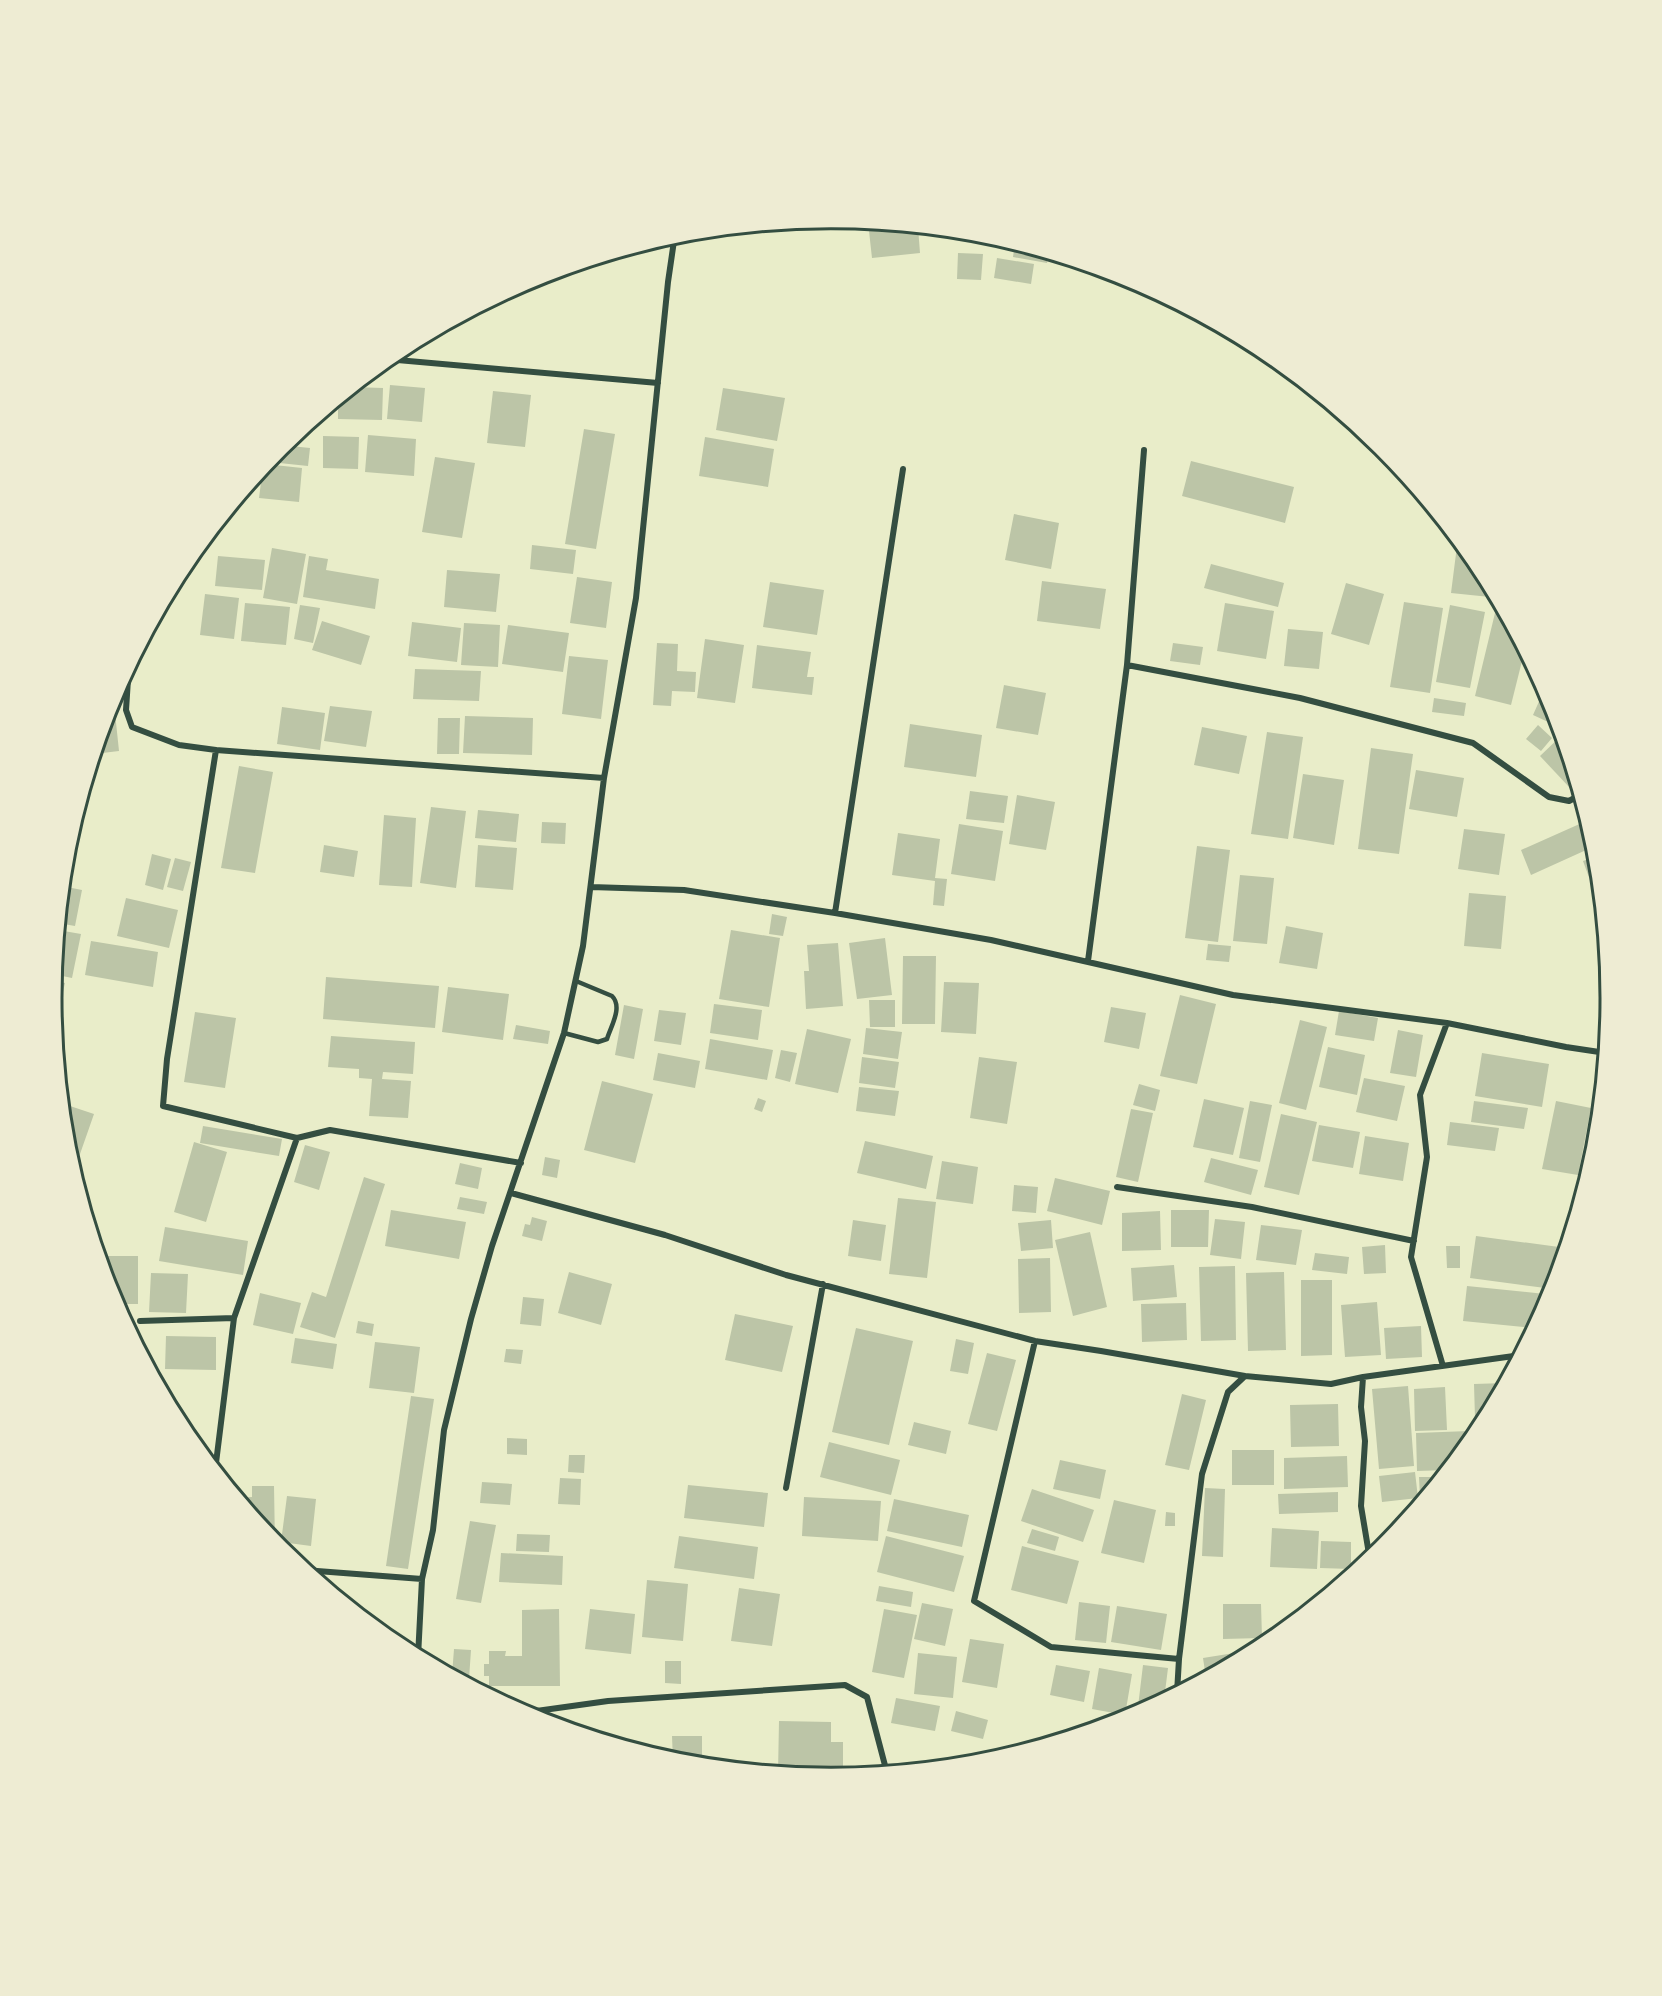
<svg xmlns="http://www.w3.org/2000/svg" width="1662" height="1996" viewBox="0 0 1662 1996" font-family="'Exo 2',sans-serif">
<rect width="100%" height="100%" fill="#e9edc9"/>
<path fill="#bcc5a7" d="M868 222 918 227 920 253 872 258Z
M1015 243 1049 253 1047 263 1013 257Z
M958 253 983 254 981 280 957 279Z
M997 258 1034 264 1031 284 994 278Z
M390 385 425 388 422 422 387 419Z
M352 387 383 388 382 420 338 419V398Z
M723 388 785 398 777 441 716 430Z
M493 391 531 395 525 447 487 443Z
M584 429 615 434 596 549 565 544Z
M368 435 416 439 414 476 365 472Z
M323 436 359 437 358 469 323 468Z
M705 437 774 449 768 487 699 476Z
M281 445 310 448 308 466 270 462 271 457Z
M435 457 475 463 462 538 422 532Z
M1191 461 1294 487 1285 523 1182 496Z
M265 464 302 468 299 502 259 498 263 467Z
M1014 514 1059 523 1051 569 1005 560Z
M1458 538 1480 565 1491 586 1490 597 1451 593Z
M532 545 576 550 573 574 530 569Z
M272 548 306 554 297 604 263 598Z
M218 556 265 560 262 590 215 586Z
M309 556 328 559 326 570 379 579 375 609 303 597Z
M1211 564 1284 583 1278 607 1204 588Z
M447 570 500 574 496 612 444 607Z
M577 577 612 582 606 628 570 623Z
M1042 581 1106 589 1100 629 1037 621Z
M770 582 824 590 817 635 763 627Z
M1346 583 1384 594 1369 645 1331 634Z
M205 594 239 598 234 639 200 635Z
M1404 602 1443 608 1430 693 1390 687Z
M245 603 290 607 286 645 241 641Z
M1225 603 1274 611 1266 659 1217 651Z
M300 605 320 608 313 643 294 639Z
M1450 605 1485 612 1470 688 1436 682Z
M1495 613 1507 616 1525 649 1511 705 1475 696Z
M322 621 370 636 361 665 312 650Z
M412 622 461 628 457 662 408 656Z
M464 623 500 625 498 667 461 665Z
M508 625 569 633 563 672 502 664Z
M1288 629 1323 632 1319 669 1284 666Z
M705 639 744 645 735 703 697 698Z
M657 643 678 644 677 671 696 672 695 692 672 691 671 706 653 705Z
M1173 643 1203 647 1200 665 1170 661Z
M757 645 811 652 807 677H814L812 695 752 688Z
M569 656 608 660 601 719 562 714Z
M415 669 481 671 479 701 413 699Z
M118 685H123V701L110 702Z
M1004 685 1046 693 1038 735 996 728Z
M1545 688 1552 700 1559 727 1533 715Z
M1434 698 1466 703 1464 716 1432 712Z
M330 706 372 711 366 747 324 741Z
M282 707 325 713 320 750 277 744Z
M115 713 119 751 94 754 106 714Z
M465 716 533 718 532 755 463 753Z
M438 718H460L459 754H437Z
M910 724 982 735 976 777 904 767Z
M1538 725 1552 738 1541 751 1526 739Z
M1202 727 1247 736 1239 774 1194 765Z
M1267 732 1303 737 1288 839 1251 834Z
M1562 735 1577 782 1570 788 1540 756Z
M1371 748 1413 754 1399 854 1358 849Z
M239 766 273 772 255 873 221 868Z
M1416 770 1464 778 1457 817 1409 809Z
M1303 774 1344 780 1334 845 1293 838Z
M970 791 1008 796 1004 823 966 819Z
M1017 795 1055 802 1046 850 1009 844Z
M431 807 466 811 456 888 420 883Z
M478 810 519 814 516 842 475 838Z
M384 815 416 818 412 887 379 885Z
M542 822 566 823 565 844 541 843Z
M1584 822 1595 846 1531 875 1521 850Z
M959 824 1003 831 995 881 951 874Z
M1464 829 1505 834 1499 875 1458 869Z
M70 832 80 836 68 867 64 865 66 845Z
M898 833 940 839 935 878 947 879 944 906 933 905 935 881 892 875Z
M324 845 358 851 354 877 320 872Z
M478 845 517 848 513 890 475 887Z
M1197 846 1230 850 1218 942 1185 938Z
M152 854 171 859 163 890 145 885Z
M1597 856 1600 888 1594 891 1583 861Z
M175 858 191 862 183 891 167 887Z
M1240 875 1274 878 1267 944 1233 941Z
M62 886 82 890 75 926 58 923Z
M1469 893 1506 896 1501 949 1464 946Z
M126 898 178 910 169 948 117 936Z
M772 914 787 917 783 936 769 934Z
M1286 926 1323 933 1317 969 1279 963Z
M58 930 81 934 72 978 53 974Z
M731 930 780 938 769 1007 719 999Z
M885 938 892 995 857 999 849 943Z
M91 941 158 952 153 987 85 975Z
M838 943 843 1006 806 1009 804 971H809L807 945Z
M1208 944 1231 946 1229 962 1206 960Z
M903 956H936L935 1024H902Z
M326 977 439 986 435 1028 323 1019Z
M53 980 65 983 56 1021 53 1020 51 998Z
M944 982 979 983 976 1034 941 1032Z
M448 987 509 994 503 1040 442 1032Z
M1180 995 1216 1004 1197 1084 1160 1076Z
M869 1000H895V1027H870Z
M714 1004 762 1010 758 1040 710 1033Z
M624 1005 643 1009 634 1059 615 1055Z
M1111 1007 1146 1013 1139 1049 1104 1042Z
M659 1010 686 1013 681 1045 654 1041Z
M1339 1011 1378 1018 1374 1041 1335 1035Z
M195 1012 236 1018 225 1088 184 1082Z
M1300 1020 1327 1027 1306 1110 1279 1103Z
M516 1025 550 1031 548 1044 513 1039Z
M866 1028 902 1032 898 1059 863 1054Z
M807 1029 851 1039 838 1093 795 1084Z
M1398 1030 1423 1035 1416 1077 1390 1073Z
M331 1036 415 1042 413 1074 383 1072 382 1079 411 1081 408 1118 369 1116 372 1079 359 1078V1069L328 1067Z
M710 1039 773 1050 767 1080 705 1069Z
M1328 1047 1365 1055 1357 1095 1319 1087Z
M781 1050 797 1053 790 1082 775 1078Z
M658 1053 700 1061 695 1088 653 1080Z
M1482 1053 1549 1064 1542 1107 1475 1096Z
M862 1057 899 1062 895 1088 859 1083Z
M979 1057 1017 1062 1007 1124 970 1118Z
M1364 1078 1405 1086 1397 1121 1356 1112Z
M602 1081 653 1094 635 1163 584 1150Z
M1139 1084 1160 1090 1155 1111 1133 1105Z
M859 1087 899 1091 895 1116 856 1111Z
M758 1098 766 1101 762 1112 754 1109Z
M1204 1099 1244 1108 1233 1155 1193 1147Z
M1250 1101 1272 1105 1260 1162 1239 1158Z
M1474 1101 1528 1108 1524 1129 1471 1122Z
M1556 1101 1591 1108 1578 1175 1542 1169Z
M61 1103 94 1114 73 1174 66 1150Z
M1131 1109 1153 1113 1138 1182 1116 1177Z
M1281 1114 1317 1122 1299 1195 1264 1187Z
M1450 1122 1499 1128 1495 1151 1447 1145Z
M1319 1125 1360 1132 1353 1168 1312 1161Z
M203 1126 282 1139 279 1156 200 1143Z
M1365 1136 1409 1143 1403 1181 1359 1174Z
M865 1141 933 1156 926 1189 857 1173Z
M194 1142 227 1152 206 1222 174 1212Z
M305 1145 330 1152 319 1190 294 1182Z
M545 1157 560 1160 557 1178 542 1175Z
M1211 1158 1258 1170 1251 1195 1204 1182Z
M942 1161 978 1167 973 1204 936 1199Z
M460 1163 482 1168 478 1189 455 1184Z
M364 1177 385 1184 335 1338 300 1327 312 1292 326 1297Z
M1055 1178 1110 1191 1102 1225 1047 1211Z
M1014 1185 1038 1187 1036 1213 1012 1211Z
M460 1197 487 1202 484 1214 457 1209Z
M898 1198 936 1202 927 1278 889 1274Z
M391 1210 466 1222 459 1259 385 1246Z
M1171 1210H1209L1208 1247H1171Z
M1160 1211 1161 1250 1122 1251V1213Z
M532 1217 547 1221 542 1241 522 1236 525 1224 530 1225Z
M1215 1219 1245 1222 1241 1259 1210 1255Z
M853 1220 886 1225 881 1261 848 1256Z
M1051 1220 1053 1248 1021 1251 1018 1223Z
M1261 1225 1302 1230 1296 1265 1256 1260Z
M165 1227 248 1241 243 1275 159 1261Z
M1090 1232 1107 1307 1073 1316 1055 1240Z
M1476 1236 1559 1247 1553 1289 1470 1278Z
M1385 1245 1386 1273 1364 1274 1362 1247Z
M1446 1246H1460V1268H1447Z
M1315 1253 1349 1257 1347 1274 1312 1270Z
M101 1256H138V1304H114L101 1265Z
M1050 1258 1051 1312 1019 1313 1018 1259Z
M1174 1265 1177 1297 1133 1301 1131 1268Z
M1235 1266 1236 1340 1201 1341 1199 1267Z
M569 1272 612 1284 601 1325 558 1313Z
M1284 1272 1286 1350 1248 1351 1246 1273Z
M151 1273 188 1274 186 1313 149 1312Z
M1301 1280H1332V1355L1301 1356Z
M1467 1286 1545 1294 1543 1313 1535 1328 1463 1321Z
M260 1293 301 1303 293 1334 253 1325Z
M523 1297 544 1299 541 1326 520 1324Z
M1377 1302 1381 1355 1345 1357 1341 1305Z
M1186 1303 1187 1340 1142 1342 1141 1304Z
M735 1314 793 1326 782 1372 725 1360Z
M358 1321 374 1324 372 1336 356 1333Z
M1421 1326 1422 1357 1386 1359 1384 1328Z
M856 1328 913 1341 889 1445 832 1432Z
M166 1336 216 1337V1370L165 1369Z
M295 1338 337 1344 333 1369 291 1363Z
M956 1339 974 1343 968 1374 950 1371Z
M375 1342 420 1347 414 1393 369 1388Z
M506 1349 523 1350 521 1364 504 1362Z
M987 1353 1016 1360 997 1431 968 1424Z
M1505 1383 1487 1418H1475L1474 1384Z
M1408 1386 1414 1466 1379 1469 1372 1389Z
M1445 1387 1447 1430 1415 1431 1414 1389Z
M1182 1394 1206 1400 1189 1470 1165 1465Z
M411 1396 434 1399 408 1569 386 1566Z
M1338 1404 1339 1446 1291 1447 1290 1405Z
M914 1422 951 1431 946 1454 908 1445Z
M1469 1431V1444L1448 1470 1417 1471 1416 1433Z
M507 1438 527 1439V1455L507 1454Z
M829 1442 900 1460 891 1495 820 1477Z
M1232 1450H1274V1485H1232Z
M569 1455H585L584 1473 568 1472Z
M1347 1456 1348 1487 1284 1489V1458Z
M1060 1460 1106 1470 1100 1499 1053 1489Z
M1415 1472 1418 1498 1382 1502 1379 1476Z
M1419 1477H1442L1426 1497H1420Z
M560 1478 581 1479 580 1505 558 1504Z
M482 1482 512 1484 510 1505 480 1503Z
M688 1485 768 1493 764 1527 684 1518Z
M252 1486H274L275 1545 237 1498 252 1497Z
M1205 1488 1225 1489 1223 1557 1202 1556Z
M1032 1489 1094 1510 1083 1542 1021 1521Z
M1338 1492V1512L1279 1514 1278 1494Z
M287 1496 316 1499 311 1546 281 1542Z
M804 1497 881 1501 878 1541 802 1536Z
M894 1499 969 1515 962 1547 887 1531Z
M1114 1500 1156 1510 1144 1563 1101 1553Z
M1166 1512 1175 1513V1526H1165Z
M1410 1517 1406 1521 1397 1532 1395 1518Z
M470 1521 496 1525 481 1603 456 1599Z
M1272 1528 1319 1531 1317 1569 1270 1567Z
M1032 1529 1059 1537 1055 1551 1027 1543Z
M517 1534 550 1535 549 1552 516 1551Z
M679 1536 758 1547 754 1579 674 1568Z
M886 1536 964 1556 954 1592 877 1572Z
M1321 1541 1351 1542V1569L1320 1568Z
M1022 1546 1079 1561 1067 1604 1011 1590Z
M501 1553 563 1556 562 1585 499 1582Z
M647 1580 688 1584 683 1641 642 1637Z
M879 1586 913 1592 911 1607 876 1601Z
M739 1588 780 1594 772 1646 731 1641Z
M1079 1602 1110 1606 1106 1643 1075 1640Z
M922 1603 953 1609 945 1646 914 1639Z
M1223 1604H1261L1262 1638 1223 1639Z
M1117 1606 1167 1614 1161 1650 1111 1642Z
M559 1609 560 1686H489V1676H484V1664H489V1651H506L505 1656H522V1610Z
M590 1609 635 1614 631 1654 585 1649Z
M884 1609 917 1615 904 1678 872 1672Z
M970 1639 1004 1644 997 1688 962 1682Z
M454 1649 471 1650 469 1679 457 1678 452 1675Z
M1259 1649V1650L1206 1678 1203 1658Z
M918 1653 957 1657 953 1698 914 1694Z
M665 1661H681V1684L665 1683Z
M1056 1665 1090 1671 1084 1702 1050 1695Z
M1143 1665 1168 1668 1164 1700 1137 1715Z
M1099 1668 1132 1674 1125 1715 1092 1709Z
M896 1698 940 1706 935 1731 891 1723Z
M956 1711 988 1720 983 1739 951 1731Z
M779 1721 831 1722V1742H843V1767H825V1775L778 1773Z
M1053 1735 1069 1737 1052 1742Z
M672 1736H702V1765L673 1761Z"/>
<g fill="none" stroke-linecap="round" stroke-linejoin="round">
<path stroke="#344e41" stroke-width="4.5" d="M564 1033 598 1042 607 1039C611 1026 623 1007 612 996L576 981"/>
<path stroke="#344e41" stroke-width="6" d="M386 359 658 383
M181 567H184L194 550
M129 664 126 710 132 727 179 745 216 750 604 778
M1127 665 1144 450
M216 750 167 1059 163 1106 297 1138
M591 887 684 890 835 913 991 940 1233 995 1447 1023 1566 1047 1606 1053
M835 913 903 469
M1088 961 1127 665 1300 698 1473 743 1549 797 1569 801 1580 795
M1117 1187 1252 1207 1414 1241
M511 1193 665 1235 786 1275 1035 1341 1101 1351 1245 1376
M140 1321 234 1318 297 1138 330 1130 521 1163
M1035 1341 974 1601 1051 1647 1179 1659
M1443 1366 1411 1257 1427 1157 1420 1095 1447 1023
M1363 1377 1361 1407 1365 1441 1361 1506 1370 1560
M215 1471 234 1318
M786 1488 823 1284
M304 1570 422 1579
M418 1657 422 1579 433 1530 444 1430 471 1319 492 1246 564 1033 583 946 604 778 636 598 668 282 675 234
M1177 1693 1179 1659 1202 1474 1228 1392 1245 1376 1331 1384 1363 1377 1521 1355
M522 1713 608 1701 845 1685 867 1697 887 1773"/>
</g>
<path d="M0 0H1662V1996H0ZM62 998a769 769 0 1 1 1538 0a769 769 0 1 1-1538 0Z" fill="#eeecd3" fill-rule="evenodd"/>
<path fill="none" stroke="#344e41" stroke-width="3" d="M62 998a769 769 0 1 1 1538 0a769 769 0 1 1-1538 0Z"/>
</svg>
